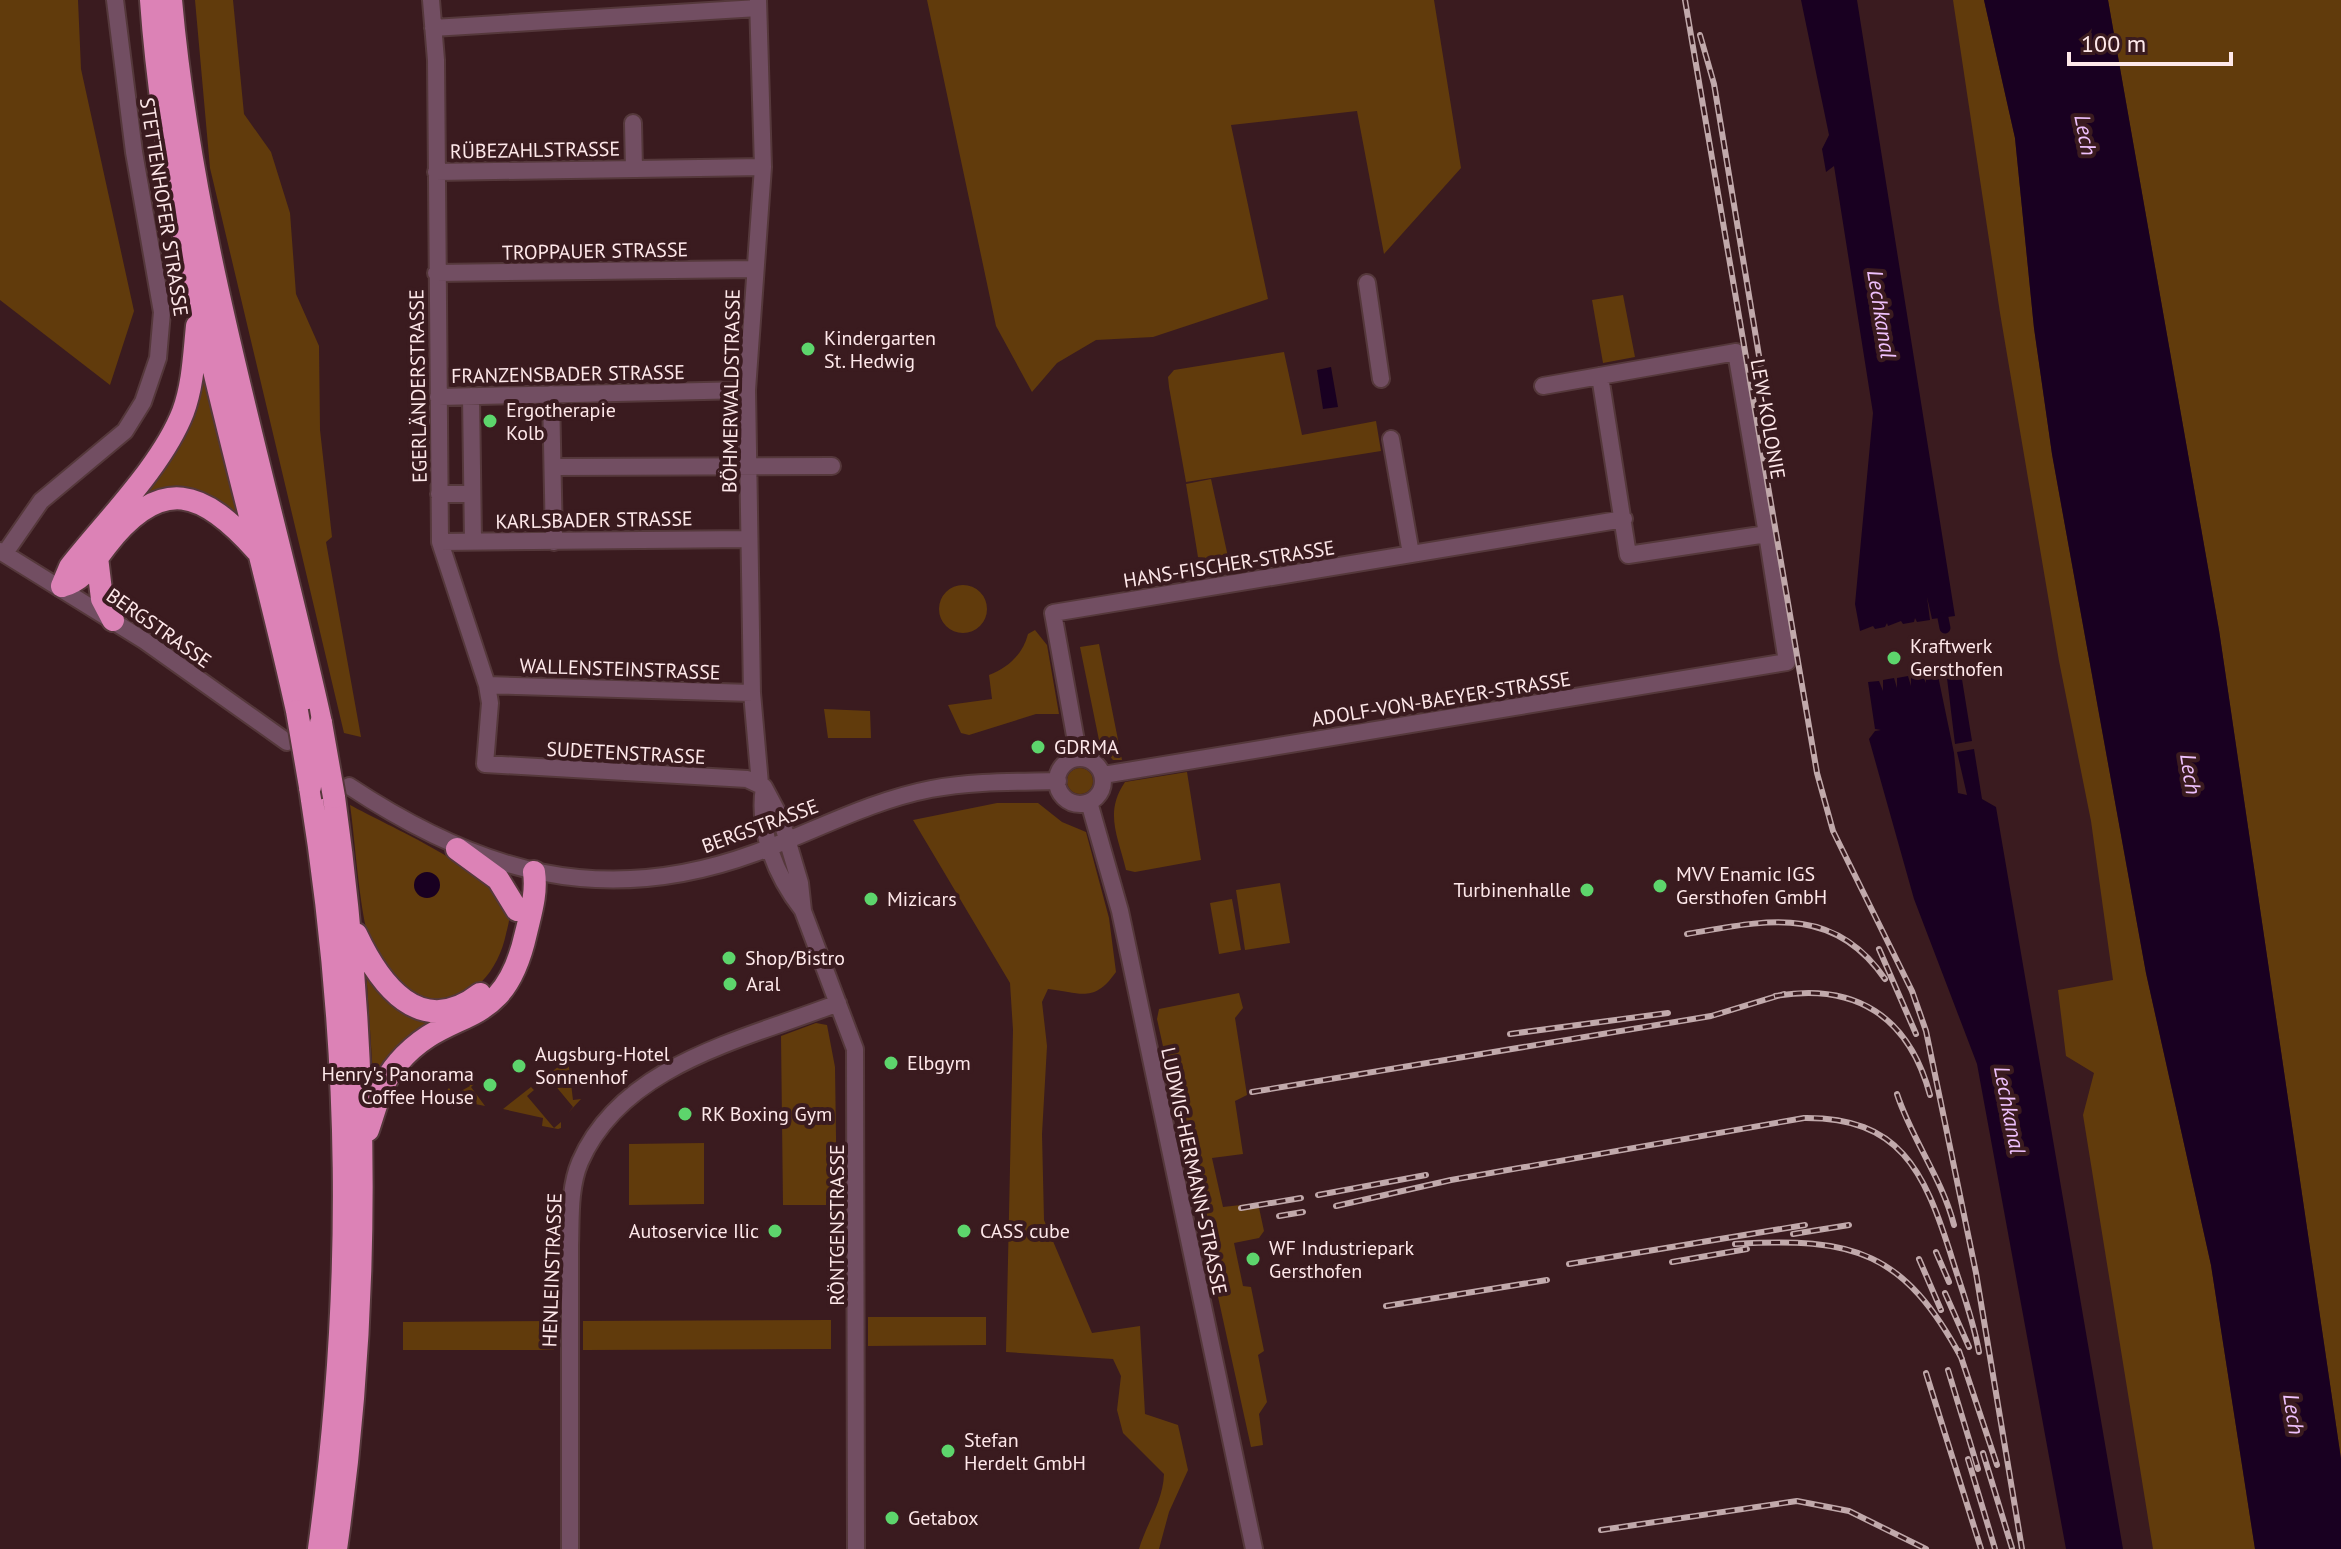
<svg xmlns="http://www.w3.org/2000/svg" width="2341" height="1549" viewBox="0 0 2341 1549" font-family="'PT Sans',sans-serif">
<rect width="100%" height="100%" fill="#3a1b1f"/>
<path fill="#613b0c" d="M0 0H78L81 69 134 311 110 385 0 300Z
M195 0H233L244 114 271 152 290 213 296 294 319 346 320 430 332 537 326 542 361 737 344 733 210 168Z
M927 0H1434L1461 168 1384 254 1357 111 1231 125 1268 299 1153 337 1096 340 1057 363 1032 392 996 326Z
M1953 0H1984L2015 138 2034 328 2052 454 2146 973 2211 1265 2255 1549H2153L2083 1115 2094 1073 2066 1056 2058 990 2113 980 2091 821 2059 661 2000 313Z
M2108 0H2341V1459L2219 630Z
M1623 295 1635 357 1603 363 1592 300Z
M1284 352 1302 435 1376 421 1381 451 1186 482 1169 387 1168 377 1174 370Z
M202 367 243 528 208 498 109 528Z
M1211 479 1230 566 1233 574 1198 557 1186 484Z
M939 609a24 24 0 1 1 48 0a24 24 0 1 1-48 0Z
M1035 630 1047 645 1059 714H1036L969 735 961 733 948 705 992 699 989 675C1008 668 1023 654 1028 634Z
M1099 644 1122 760H1113L1100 745 1080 647Z
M824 709 870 711 871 738H828Z
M1067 781a13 13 0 1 1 26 0a13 13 0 1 1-26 0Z
M1187 772 1201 860 1135 872 1126 870C1118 836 1104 813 1125 782Z
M997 803H1038L1062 822 1086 832 1109 918 1116 972C1094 1003 1082 993 1048 989L1042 1002 1047 1046 1042 1134 1044 1220 1092 1333 1140 1326 1145 1414 1178 1425 1188 1470 1169 1512 1159 1549H1139C1147 1522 1163 1502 1164 1474L1123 1433 1117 1410 1121 1376 1113 1359 1006 1352 1013 1030 1010 983 913 820Z
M350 805C385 824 493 873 508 905 512 913 508 926 506 934 496 982 455 1019 405 992 393 986 379 961 373 949 360 925 355 837 350 805Z
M1280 883 1290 943 1245 950 1236 890Z
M1232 899 1241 950 1219 954 1210 903Z
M366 969 449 1012 508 976 374 1090Z
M1239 993 1243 1008 1235 1018 1247 1095 1235 1101 1243 1154 1212 1158 1223 1207 1258 1203 1264 1231 1259 1238 1234 1243 1243 1286 1251 1287 1264 1351 1258 1355 1267 1402 1259 1414 1263 1445 1251 1447 1157 1019 1159 1009Z
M816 1023 827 1025 835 1067 837 1205H783L781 1036Z
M568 1059 573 1100 581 1099 568 1113 573 1107 549 1078 540 1081Z
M466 1078H470L474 1084 471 1087 485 1106 441 1097 449 1088 454 1095 470 1086Z
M531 1087 534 1090 527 1096 554 1128 561 1122V1128L558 1129 542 1126 543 1118 503 1109Z
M704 1143V1204L629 1205V1144Z
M868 1317H986V1345L868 1346Z
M831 1320V1349L583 1350V1321Z
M554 1321V1350H403V1322Z"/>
<path fill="#190021" d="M1801 0H1857L1955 616 1932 619 1927 597 1930 620 1917 622 1915 618 1914 622 1903 624 1901 621 1888 626 1887 623 1885 627 1875 629 1873 626 1860 631 1855 604 1873 413 1834 166 1826 172 1822 149 1829 135Z
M1984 0H2108L2219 630 2341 1459V1549H2255L2211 1265 2146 973 2052 454 2034 328 2015 138Z
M1331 367 1338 407 1323 409 1317 370Z
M1960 667 1972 741 1955 744 1946 670Z
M1937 671 1954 753 1958 793 1967 795 1957 752 1974 749 1982 799 1996 807 2123 1549H2066L1977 1064 1914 899 1869 739 1875 731 1881 730 1875 729 1868 682 1879 681 1883 691V680L1894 678 1897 688V678L1908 676 1911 686V675L1922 674 1926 683V673Z
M414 885a13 13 0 1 1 26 0a13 13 0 1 1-26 0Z"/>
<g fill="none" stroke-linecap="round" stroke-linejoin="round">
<path stroke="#190021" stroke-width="11" d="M1943 618 1945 628"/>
<defs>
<path id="minor" d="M431 0 436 60 440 542 487 685 490 703 485 764 747 779 764 787 781 819 800 883 803 911 855 1049 856 1549
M758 0 763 167 747 390 752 693 760 784
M433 28 758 8
M633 123 634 169
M436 172 763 167
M436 273 755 269
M1367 283 1381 379
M1543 386 1736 352 1767 534 1628 555 1600 376
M551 394 554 542
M471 396 473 541
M438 397 747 390
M1391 439 1411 554
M553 467 832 466
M439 494H472
M440 542 749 539
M0 551 145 641 287 742
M5 553 41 501 125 431 143 402 158 358 162 312 134 152 115 0
M487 685 752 693
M1079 758 1053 613 1624 519
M1057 781a23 23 0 1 1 46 0a23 23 0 1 1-46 0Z
M1103 775 1787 662 1767 534
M349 786C479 872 602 909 755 853 813 832 869 801 931 789 972 781 1016 782 1058 781
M764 787C757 830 776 876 802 909
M1089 802 1120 911 1254 1549
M570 1549V1246C571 1219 569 1188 580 1162 623 1063 747 1039 838 1003"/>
<path id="highway" d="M151 0C168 243 245 475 297 711
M171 0C193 247 268 482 321 723
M97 557 102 599 113 620
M62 586 70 567C106 521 162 466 183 412 193 385 194 355 197 326
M62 586C84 580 93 563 106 546 162 474 203 490 257 551
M310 787C352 1049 355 1286 319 1549
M334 797C369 1048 372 1299 336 1549
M457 849 498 879 517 910
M356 934C379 983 420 1041 480 994
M368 1130C376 1107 381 1082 398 1063 450 1002 503 1036 526 933 531 912 537 893 534 872"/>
</defs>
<use href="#minor" stroke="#55383b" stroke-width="20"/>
<use href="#highway" stroke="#55383b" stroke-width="26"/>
<use href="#minor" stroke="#724e62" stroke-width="16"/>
<use href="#highway" stroke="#dc82b6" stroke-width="22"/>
<defs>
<path id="rail" d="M1685 0 1817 773 1833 831 1912 991 1926 1031 1976 1273 2022 1549
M1700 35 1714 84 1765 392
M1687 934C1764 921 1833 903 1885 979
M1879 949 1916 1034
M1775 996C1856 982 1909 1017 1930 1095
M1510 1034 1668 1013
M1252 1092 1711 1016 1784 994
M1897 1094C1912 1140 1942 1178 1954 1225
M1318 1195 1426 1175
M1336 1206 1451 1180 1804 1118C1900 1117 1924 1171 1950 1252 1960 1285 1973 1318 1979 1352
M1241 1208 1301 1198
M1279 1216 1303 1212
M1793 1234 1849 1225
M1735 1244C1854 1237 1904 1251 1962 1359
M1936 1252 1949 1282
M1919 1259 1941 1310
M1672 1262 1747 1249
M1569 1264 1805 1225
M1945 1293 1969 1347
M1386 1306 1547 1280
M1959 1351 1997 1465
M1948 1370 1978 1469
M1926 1373 1981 1549
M1983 1453 2012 1548
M1968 1459 1995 1549
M1601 1530 1797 1501 1849 1511 1926 1549"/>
</defs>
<use href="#rail" stroke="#c1a9ab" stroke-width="6"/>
<use href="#rail" stroke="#3a1b1f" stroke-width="3" stroke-dasharray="9" stroke-linecap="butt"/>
<defs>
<path id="highway-bridge" d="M297 711 310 787
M321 723 334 797"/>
</defs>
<use href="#highway-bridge" stroke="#55383b" stroke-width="26" stroke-linecap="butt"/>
<use href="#highway-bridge" stroke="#dc82b6" stroke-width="22"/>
</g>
<g fill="#5dd56c" stroke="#3a1b1f" stroke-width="3">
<circle cx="808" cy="349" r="8"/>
<circle cx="490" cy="421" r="8"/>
<circle cx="1894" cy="658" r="8"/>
<circle cx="1038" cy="747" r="8"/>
<circle cx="1660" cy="886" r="8"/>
<circle cx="1587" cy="890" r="8"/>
<circle cx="871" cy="899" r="8"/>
<circle cx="729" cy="958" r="8"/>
<circle cx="730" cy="984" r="8"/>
<circle cx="891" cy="1063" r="8"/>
<circle cx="519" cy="1066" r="8"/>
<circle cx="490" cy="1085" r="8"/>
<circle cx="685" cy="1114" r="8"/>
<circle cx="775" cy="1231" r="8"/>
<circle cx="964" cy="1231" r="8"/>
<circle cx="1253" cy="1259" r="8"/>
<circle cx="948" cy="1451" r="8"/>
<circle cx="892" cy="1518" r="8"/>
</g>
<g text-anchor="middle" stroke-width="8" stroke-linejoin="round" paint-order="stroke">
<g font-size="20" fill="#fee8ea" stroke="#3a1b1f">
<text transform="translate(535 150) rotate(-1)" y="7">RÜBEZAHLSTRASSE</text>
<text transform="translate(164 207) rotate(81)" y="7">STETTENHOFER STRASSE</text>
<text transform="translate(595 251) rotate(-1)" y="7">TROPPAUER STRASSE</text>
<text transform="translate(568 374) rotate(-1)" y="7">FRANZENSBADER STRASSE</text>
<text transform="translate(418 386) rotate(-91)" y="7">EGERLÄNDERSTRASSE</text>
<text transform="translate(731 391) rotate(-89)" y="7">BÖHMERWALDSTRASSE</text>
<text transform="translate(1768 419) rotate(80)" y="7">LEW-KOLONIE</text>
<text transform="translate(594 520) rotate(-1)" y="7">KARLSBADER STRASSE</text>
<text transform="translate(1229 564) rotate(-9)" y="7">HANS-FISCHER-STRASSE</text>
<text transform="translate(159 628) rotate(35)" y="7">BERGSTRASSE</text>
<text transform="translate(620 669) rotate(2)" y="7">WALLENSTEINSTRASSE</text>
<text transform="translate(1441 699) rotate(-9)" y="7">ADOLF-VON-BAEYER-STRASSE</text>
<text transform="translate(626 753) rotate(3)" y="7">SUDETENSTRASSE</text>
<text transform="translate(760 826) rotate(-20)" y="7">BERGSTRASSE</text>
<text transform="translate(1194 1171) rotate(78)" y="7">LUDWIG-HERMANN-STRASSE</text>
<text transform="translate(837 1225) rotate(-90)" y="7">RÖNTGENSTRASSE</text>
<text transform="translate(552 1270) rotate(-88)" y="7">HENLEINSTRASSE</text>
</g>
<g font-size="20" fill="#fee8ea" stroke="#3a1b1f" text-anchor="start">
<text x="824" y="345">Kindergarten<tspan x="824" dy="23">St. Hedwig</tspan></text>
<text x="506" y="417">Ergotherapie<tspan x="506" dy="23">Kolb</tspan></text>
<text x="1910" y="653">Kraftwerk<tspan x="1910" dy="23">Gersthofen</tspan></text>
<text x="1054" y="754">GDRMA</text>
<text x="1676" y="881">MVV Enamic IGS<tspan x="1676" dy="23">Gersthofen GmbH</tspan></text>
<text x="1571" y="897" text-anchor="end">Turbinenhalle</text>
<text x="887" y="906">Mizicars</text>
<text x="745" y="965">Shop/Bistro</text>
<text x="746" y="991">Aral</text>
<text x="535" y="1061">Augsburg-Hotel<tspan x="535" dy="23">Sonnenhof</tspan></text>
<text x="907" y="1070">Elbgym</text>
<text x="474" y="1081" text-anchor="end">Henry's Panorama<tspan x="474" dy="23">Coffee House</tspan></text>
<text x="701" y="1121">RK Boxing Gym</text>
<text x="759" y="1238" text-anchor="end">Autoservice Ilic</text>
<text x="980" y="1238">CASS cube</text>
<text x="1269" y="1255">WF Industriepark<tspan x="1269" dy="23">Gersthofen</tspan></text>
<text x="964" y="1447">Stefan<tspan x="964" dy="23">Herdelt GmbH</tspan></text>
<text x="908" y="1525">Getabox</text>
</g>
<g font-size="22" font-style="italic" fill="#efc1fd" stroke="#3a1b1f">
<text transform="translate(2086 135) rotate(79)" y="8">Lech</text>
<text transform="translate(1882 314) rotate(81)" y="8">Lechkanal</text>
<text transform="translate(2191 774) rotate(81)" y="8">Lech</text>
<text transform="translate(2010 1110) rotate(79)" y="8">Lechkanal</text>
<text transform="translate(2294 1414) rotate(81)" y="8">Lech</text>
</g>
</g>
<path d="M2069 52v12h162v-12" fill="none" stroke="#fee8ea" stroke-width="4"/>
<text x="2081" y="52" font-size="24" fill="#fee8ea" stroke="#3a1b1f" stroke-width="6" paint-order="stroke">100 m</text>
</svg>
